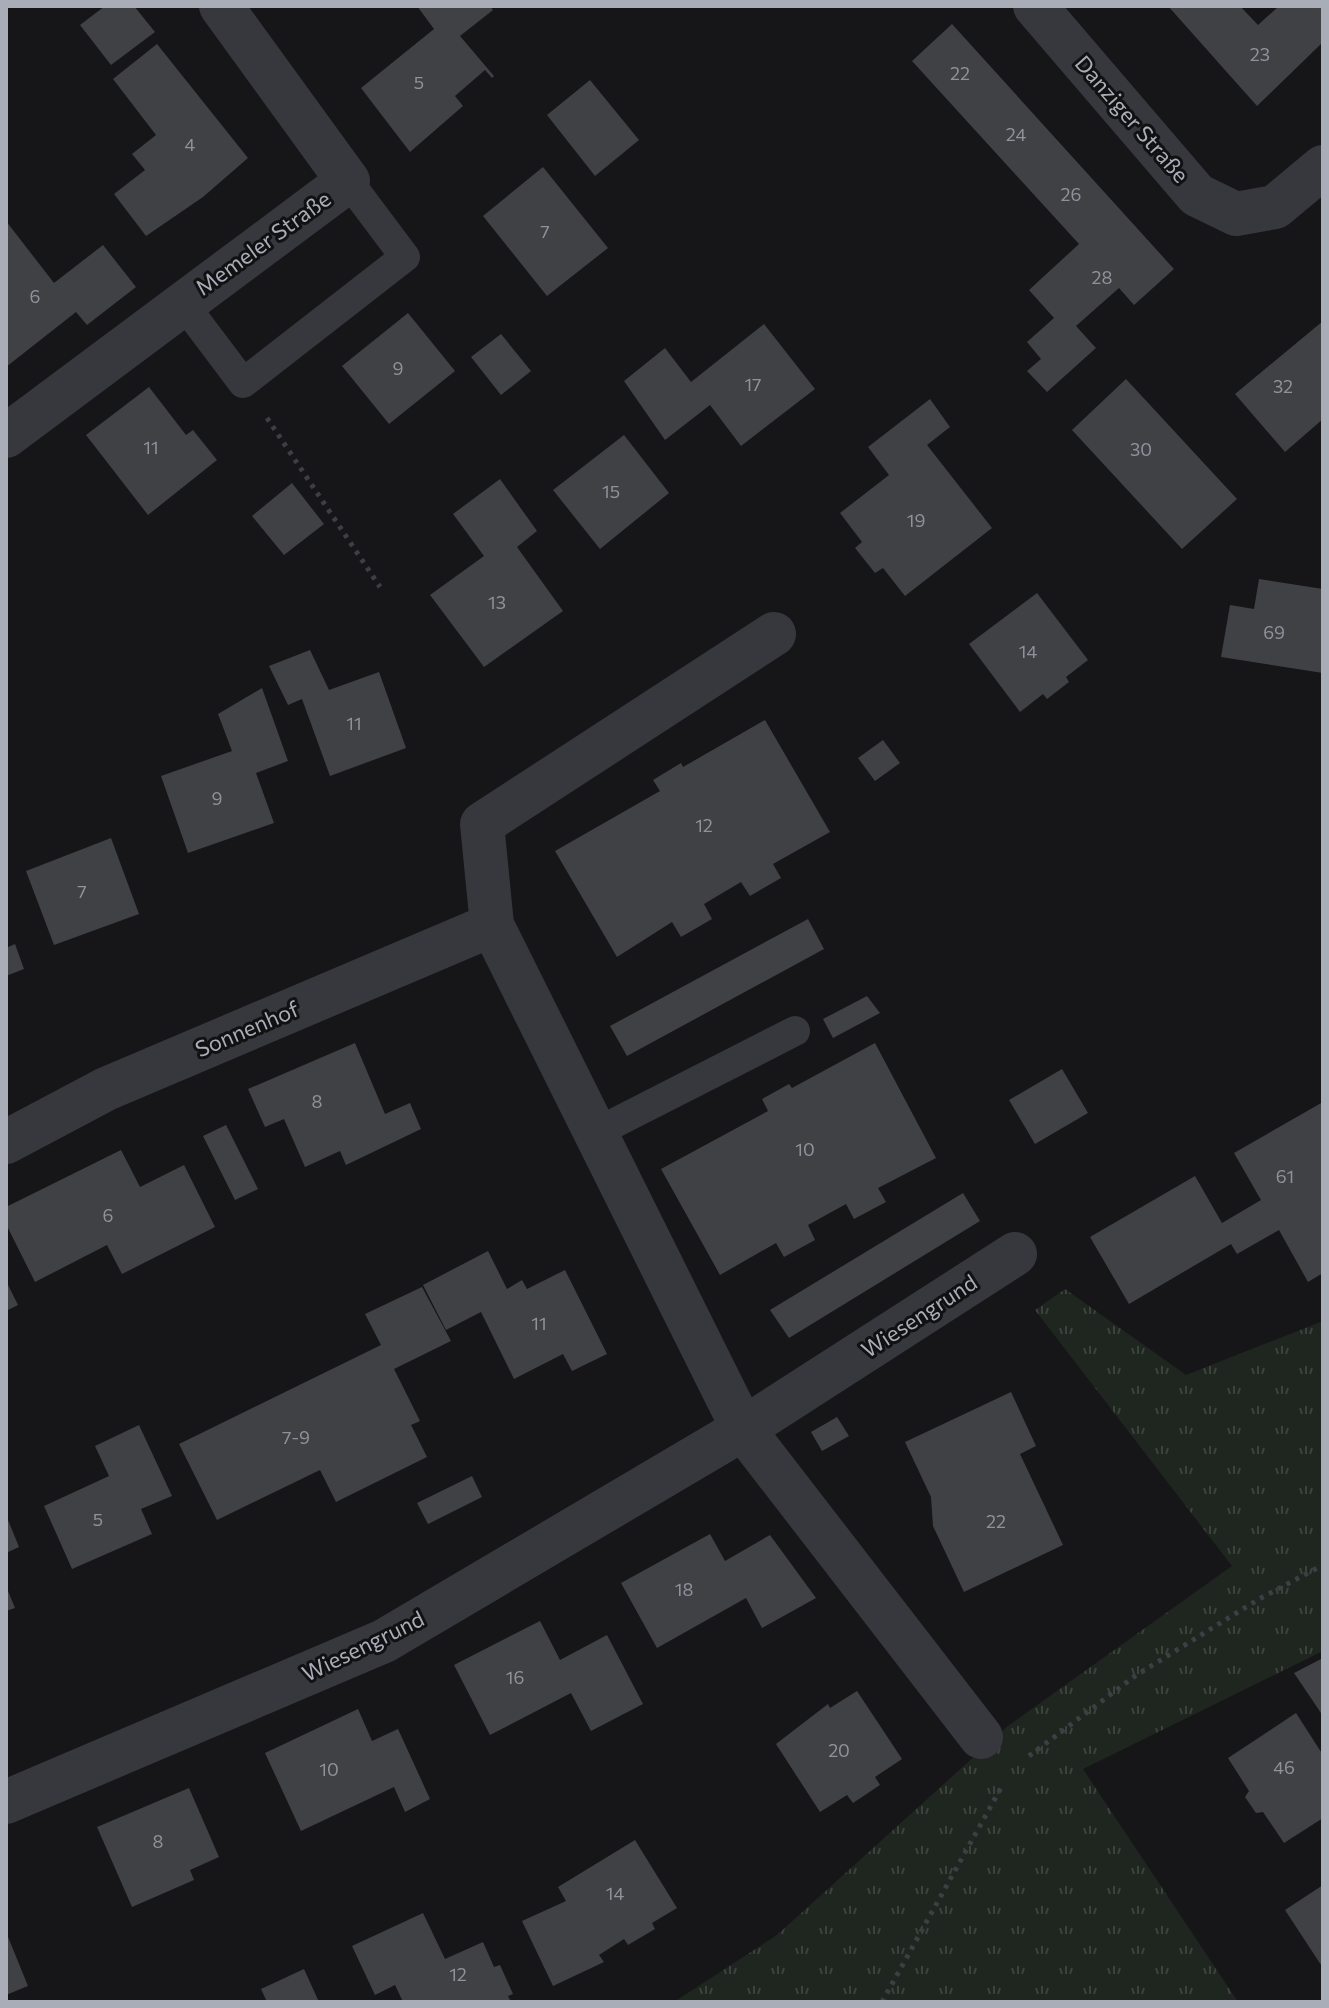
<svg xmlns="http://www.w3.org/2000/svg" width="1329" height="2008" viewBox="0 0 1329 2008" font-family="Commissioner,sans-serif">
<defs>
<pattern id="grass-tufts" width="24" height="20" patternUnits="userSpaceOnUse" patternTransform="scale(2)"><rect width="24" height="20" fill="#1e261f"/><path d="M3 7l-1-3M5 7V3M7 7l1-3M15 17l-1-3M17 17v-4M19 17l1-3" fill="none" stroke="#3c433d"/></pattern>
</defs>
<rect width="100%" height="100%" fill="#161618"/>
<path fill="url(#grass-tufts)" d="M1065 1289 1186 1375 1323 1321V1651L1083 1769 1238 2002H674L777 1935 1008 1726 1232 1566 1035 1310Z"/>
<path fill="#404145" d="M105 6H134L155 32 111 65 80 25Z
M417 6H490L493 10 460 36 494 76 492 78 485 70 455 96 463 106 410 152 361 88 434 29Z
M1168 6H1240L1258 25 1279 6H1323V42L1257 106Z
M952 24 1174 269 1134 305 1119 288 1076 326 1096 348 1047 392 1027 371 1041 359 1027 342 1054 318 1029 290 1079 244 912 61Z
M157 44 248 158 203 197 146 236 114 194 145 170 132 154 156 135 113 79Z
M590 80 639 140 595 176 547 115Z
M543 167 608 248 547 296 483 216Z
M6 221 54 283 103 245 136 287 87 325 76 312 6 367Z
M408 313 455 371 389 424 342 366Z
M1323 321V419L1285 452 1235 394Z
M764 324 815 389 741 446 710 405 665 440 624 381 665 348 691 382Z
M501 334 531 371 501 395 471 357Z
M1126 379 1237 499 1182 549 1072 430Z
M149 387 186 435 193 430 217 460 148 515 86 435Z
M930 399 950 427 927 445 992 528 905 596 883 568 875 573 855 548 862 542 840 513 889 475 868 447Z
M624 435 669 493 600 549 553 490Z
M500 479 537 531 517 547 563 611 484 667 430 595 484 556 453 514Z
M292 483 324 524 284 555 252 516Z
M1259 579 1323 589V673L1221 657 1230 605 1254 609Z
M1037 593 1088 660 1066 677 1069 682 1047 699 1043 694 1020 712 969 644Z
M310 650 329 690 379 672 406 748 330 776 302 699 288 705 269 666Z
M262 688 288 761 256 773 274 823 188 853 161 776 232 751 218 714Z
M765 720 830 832 773 864 781 878 750 896 741 882 704 904 712 919 681 937 672 922 617 957 555 851 660 791 653 780 681 763 683 767Z
M883 740 900 763 875 781 858 758Z
M111 838 139 914 54 945 26 871Z
M808 919 824 949 627 1056 610 1026Z
M15 944 24 969 6 976V948Z
M867 996 880 1013 833 1038 823 1019Z
M355 1043 385 1114 410 1103 421 1129 346 1165 340 1151 305 1167 284 1119 265 1127 248 1089Z
M875 1043 936 1158 878 1188 886 1202 854 1219 846 1204 808 1225 815 1240 784 1257 776 1243 720 1275 661 1169 768 1111 762 1099 789 1084 792 1088Z
M1062 1069 1088 1113 1035 1144 1009 1100Z
M1323 1102V1273L1308 1282 1279 1230 1237 1254 1231 1244 1129 1304 1090 1237 1195 1176 1222 1223 1261 1200 1234 1153Z
M226 1125 258 1189 235 1200 203 1136Z
M121 1150 140 1187 184 1165 215 1227 122 1274 107 1245 35 1282 6 1224V1207Z
M963 1193 980 1221 789 1338 770 1310Z
M488 1251 507 1289 522 1280 527 1289 565 1270 607 1354 572 1371 563 1354 514 1379 481 1312 446 1330 423 1285Z
M6 1281 18 1305 6 1311Z
M422 1287 451 1341 394 1369 420 1421 411 1425 427 1457 336 1502 320 1470 217 1520 179 1444 381 1345 365 1314Z
M1011 1392 1036 1446 1020 1454 1063 1545 964 1592 933 1526 931 1497 905 1442Z
M837 1417 849 1436 822 1451 811 1432Z
M139 1425 172 1496 141 1509 152 1534 72 1569 44 1506 109 1476 95 1446Z
M472 1476 482 1497 428 1524 417 1503Z
M6 1515 19 1547 6 1553Z
M710 1534 725 1561 770 1535 816 1598 762 1628 746 1598 657 1648 621 1583Z
M6 1586 15 1608 6 1611Z
M540 1621 560 1660 607 1635 643 1704 591 1731 571 1693 490 1735 454 1665Z
M1323 1658V1716L1294 1673Z
M857 1691 902 1759 875 1777 880 1785 853 1803 847 1795 820 1812 776 1744 828 1704 830 1708Z
M358 1709 372 1741 398 1729 430 1799 405 1812 394 1787 301 1831 265 1753Z
M1296 1713 1323 1755V1818L1284 1843 1263 1812 1256 1813 1245 1797 1249 1791 1228 1758Z
M189 1788 219 1857 190 1870 194 1880 132 1907 97 1827Z
M635 1840 677 1908 652 1923 655 1929 628 1945 624 1939 599 1955 604 1962 553 1986 522 1921 566 1901 558 1887Z
M1323 1885V1968L1285 1910Z
M423 1913 445 1959 483 1942 494 1967 500 1965 513 1994 508 1996 511 2002H403L395 1985 375 1995 352 1946Z
M6 1932 28 1986 6 1995Z
M304 1969 319 2002H267L261 1989Z"/>
<g fill="none" stroke-linecap="round" stroke-linejoin="round">
<path stroke="#3d3f44" stroke-width="5" stroke-dasharray="4 6" stroke-linecap="butt" d="M267 418 380 587
M1029 1756 1135 1676 1259 1599 1323 1565
M882 2002 1002 1786"/>
<path stroke="#37383d" stroke-width="30" d="M182 302 243 383 405 257 348 181
M597 1132 795 1031"/>
<path stroke="#37383d" stroke-width="44" d="M1035 6 1197 195 1236 214 1275 207 1323 167
M6 436 348 181 221 6
M492 925 743 1429 981 1737
M6 1142 106 1089 492 925 482 824 774 634
M6 1802 384 1641 743 1429 1015 1254"/>
</g>
<g text-anchor="middle" stroke-width="6" stroke-linejoin="round" paint-order="stroke">
<g font-size="18" fill="#8e929b">
<text x="1260" y="61">23</text>
<text x="960" y="80">22</text>
<text x="419" y="89">5</text>
<text x="1016" y="141">24</text>
<text x="190" y="151">4</text>
<text x="1071" y="201">26</text>
<text x="545" y="238">7</text>
<text x="1102" y="284">28</text>
<text x="35" y="303">6</text>
<text x="398" y="375">9</text>
<text x="753" y="391">17</text>
<text x="1283" y="393">32</text>
<text x="151" y="454">11</text>
<text x="1141" y="456">30</text>
<text x="611" y="498">15</text>
<text x="916" y="527">19</text>
<text x="497" y="609">13</text>
<text x="1274" y="639">69</text>
<text x="1028" y="658">14</text>
<text x="354" y="730">11</text>
<text x="217" y="805">9</text>
<text x="704" y="832">12</text>
<text x="82" y="898">7</text>
<text x="317" y="1108">8</text>
<text x="805" y="1156">10</text>
<text x="1285" y="1183">61</text>
<text x="108" y="1222">6</text>
<text x="539" y="1330">11</text>
<text x="296" y="1444">7-9</text>
<text x="98" y="1526">5</text>
<text x="996" y="1528">22</text>
<text x="684" y="1596">18</text>
<text x="515" y="1684">16</text>
<text x="839" y="1757">20</text>
<text x="1284" y="1774">46</text>
<text x="329" y="1776">10</text>
<text x="158" y="1848">8</text>
<text x="615" y="1900">14</text>
<text x="458" y="1981">12</text>
</g>
<g font-size="22" fill="#a8adb8" stroke="#111113">
<text transform="translate(1132 119) rotate(49)" y="8">Danziger Straße</text>
<text transform="translate(263 243) rotate(-36)" y="8">Memeler Straße</text>
<text transform="translate(247 1029) rotate(-23)" y="8">Sonnenhof</text>
<text transform="translate(919 1316) rotate(-33)" y="8">Wiesengrund</text>
<text transform="translate(363 1646) rotate(-26)" y="8">Wiesengrund</text>
</g>
</g>
<rect width="1329" height="2008" fill="none" stroke="#a8adb8" stroke-width="16"/>
</svg>
